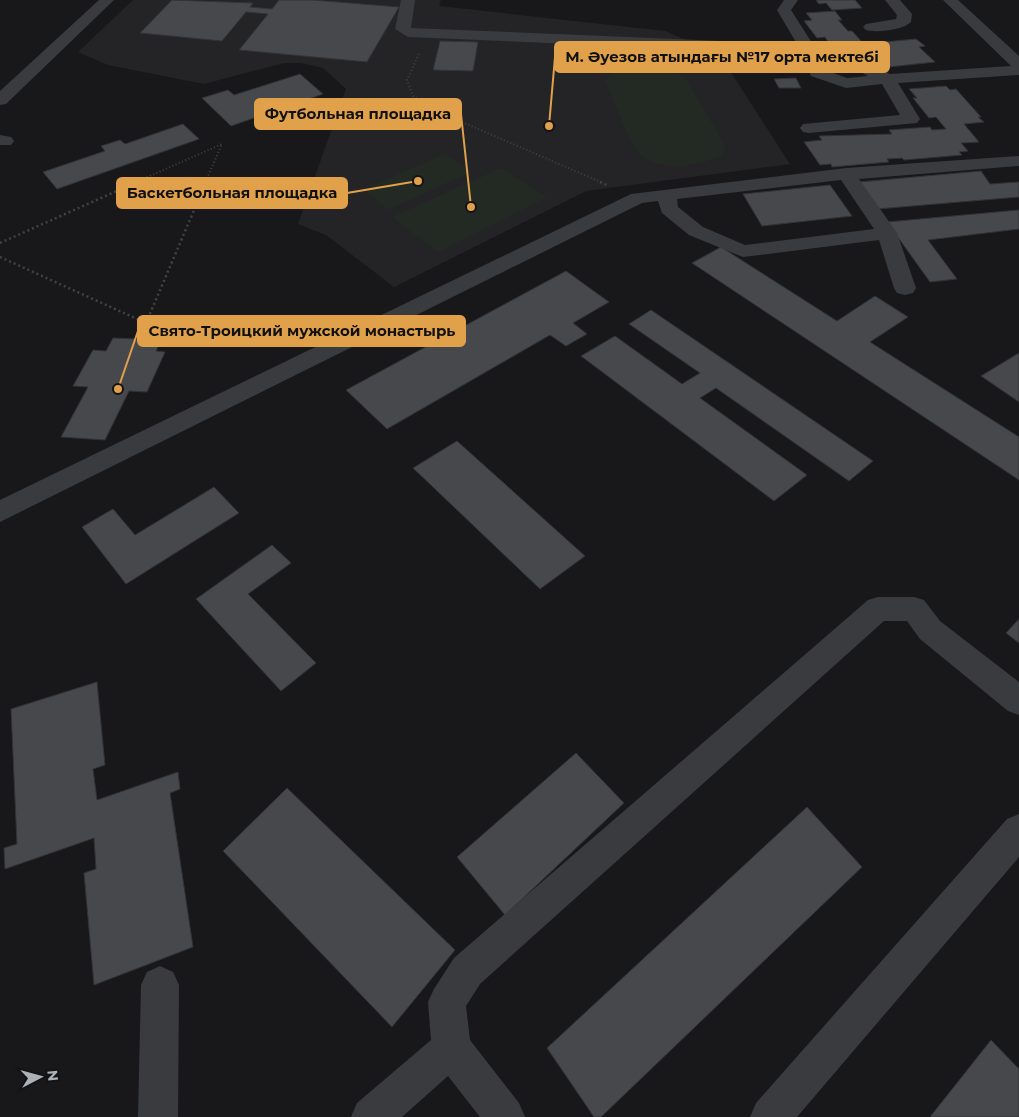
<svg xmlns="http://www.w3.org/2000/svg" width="1019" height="1117" viewBox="0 0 1019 1117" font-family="Montserrat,sans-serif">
<rect width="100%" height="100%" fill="#18181a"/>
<path fill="#242427" d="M133 0H441L439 6 665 31 719 54 790 164 586 191 394 287 326 235 298 224 346 89 323 68 301 63H284L204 84 108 65 78 52Z"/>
<path fill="#232a23" d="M638 65H656L684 76 722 140 725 147 722 156C699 164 666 173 643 157 631 148 612 96 605 81 613 69 625 67 638 65Z
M445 154 471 172 388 210 364 189Z
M501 168 547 197 438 252 392 217Z"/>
<path fill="#47484c" stroke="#323336" d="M172 0 253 3 250 7 272 9 279 0H313L399 7 367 62 239 50 268 14 246 12 222 41 140 33Z
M816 0H855L862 8 832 10 826 3 819 4Z
M835 11 842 20H838L848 31H852L862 42 830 45 825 37 817 38 804 21 812 20 806 13Z
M916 39 925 46 919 47 935 62 879 68 863 51H870L863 44Z
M440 41 478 42 473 71 433 70Z
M300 74 323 94 231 126 202 98 228 90 234 95Z
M796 78 801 88H779L774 79Z
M946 86 950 90 956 89 981 117H978L984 122 964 124 979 142 961 143 968 151 959 152 962 155 904 160 902 158 887 159 889 162 832 167 831 164 820 165 804 142 822 140 819 136 892 134 889 130 930 127 932 130 946 129 936 117 929 118 913 98H917L909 89Z
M183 124 199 139 57 189 43 172 105 151 101 146 120 140 125 144Z
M981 171 990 184 1019 182V197L877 209 859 182Z
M830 185 852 216 762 226 743 194Z
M1019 210V229L928 240 957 279 930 282 887 222Z
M721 247 837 321 875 296 908 317 870 342 1019 437V480L692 263Z
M566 271 609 302 573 323 587 334 566 346 550 335 387 429 346 390Z
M651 310 873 461 849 481 716 388 700 398 807 475 774 501 581 356 615 336 682 384 700 373 629 324Z
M113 338 161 340 156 351 165 352 147 392 129 391 105 440 61 437 88 387 73 386 93 350 106 351Z
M1019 353V402L981 376Z
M457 441 585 556 540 589 413 468Z
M214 487 239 513 126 584 82 527 113 509 135 535Z
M272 545 291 563 248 594 316 663 281 691 196 599Z
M1019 619V643L1006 633Z
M97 682 105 765 93 769 97 800 178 772 180 789 170 793 193 947 94 985 84 873 96 869 94 838 5 869 4 848 17 844 11 709Z
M576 753 624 803 505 915 457 857Z
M287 788 455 950 392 1027 223 851Z
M807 807 862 867 601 1117H594L547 1048Z
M991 1040 1019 1069V1117H930Z"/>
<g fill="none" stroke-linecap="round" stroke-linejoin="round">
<path stroke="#404245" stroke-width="2" stroke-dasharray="1 2.5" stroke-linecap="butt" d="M419 54 407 80 413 96 432 109 603 183
M134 183 222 144 205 183"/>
<path stroke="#404245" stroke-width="2.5" stroke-dasharray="2 3" stroke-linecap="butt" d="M600 182 609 186
M0 243 137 182
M0 257 146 323 206 182"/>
<path fill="#3a3b3f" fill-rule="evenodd" d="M99 0H114L6 104 0 105V91Z
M401 0H415L411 28 797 44 777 10 784 0H798L791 10 814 46 856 57 890 74 1011 66 943 0H958L1019 56V75L898 83 920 119 917 123 809 133 803 132 800 128 803 124 900 115 882 84 846 88 811 76C808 71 808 60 811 55L808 54 408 37 395 29ZM831 60 844 63 868 76 847 78 825 70V61Z
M885 0H900L912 14 911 22C904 30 876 33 866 30L863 27 866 24 896 19 897 15Z
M0 135 11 137 14 141 11 145H0Z
M1019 156V166L859 179 897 233 916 288 913 293 905 295 897 293 894 288 879 240 743 257 689 235 662 213 658 201 642 203 0 522V500L631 194 846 168ZM841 180 874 229 745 245 703 227 678 207 677 199Z
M878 597H914L924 600 940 621 1019 682V715L1008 711 920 639 907 621H884L480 984 466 1006 470 1040 519 1103 525 1117H480L448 1076 402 1117H351L357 1103 431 1040 428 1002 434 989 454 958 868 600Z
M1019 814V857L797 1117H750L756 1103 1007 819Z
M160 966 173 972 179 985 178 1117H138L141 985 147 972Z"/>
</g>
<path fill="none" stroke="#e0a14a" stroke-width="2" d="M549 126L555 57M471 207L461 114M418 181L347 193M118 389L138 331"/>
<g fill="#e0a14a" stroke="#131315" stroke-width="2">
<circle cx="549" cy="126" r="5"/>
<circle cx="471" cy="207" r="5"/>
<circle cx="418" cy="181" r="5"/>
<circle cx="118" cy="389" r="5"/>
</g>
<g fill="#e0a14a" stroke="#e0a14a" stroke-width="2">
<rect x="555" y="42" width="334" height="30" rx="5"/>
<rect x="255" y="99" width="206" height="30" rx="5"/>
<rect x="117" y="178" width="230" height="30" rx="5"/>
<rect x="138" y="316" width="327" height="30" rx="5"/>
</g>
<g font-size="15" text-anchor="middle" font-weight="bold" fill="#111">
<text x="722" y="62">М. Әуезов атындағы №17 орта мектебі</text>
<text x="358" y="119">Футбольная площадка</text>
<text x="232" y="198">Баскетбольная площадка</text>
<text x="302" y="336">Свято-Троицкий мужской монастырь</text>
</g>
<g transform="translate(40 1077) rotate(84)" stroke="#131315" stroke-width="4" paint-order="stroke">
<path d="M0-4L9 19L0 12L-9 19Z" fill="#acb1b8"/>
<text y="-8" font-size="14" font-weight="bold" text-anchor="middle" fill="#acb1b8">N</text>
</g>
</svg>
